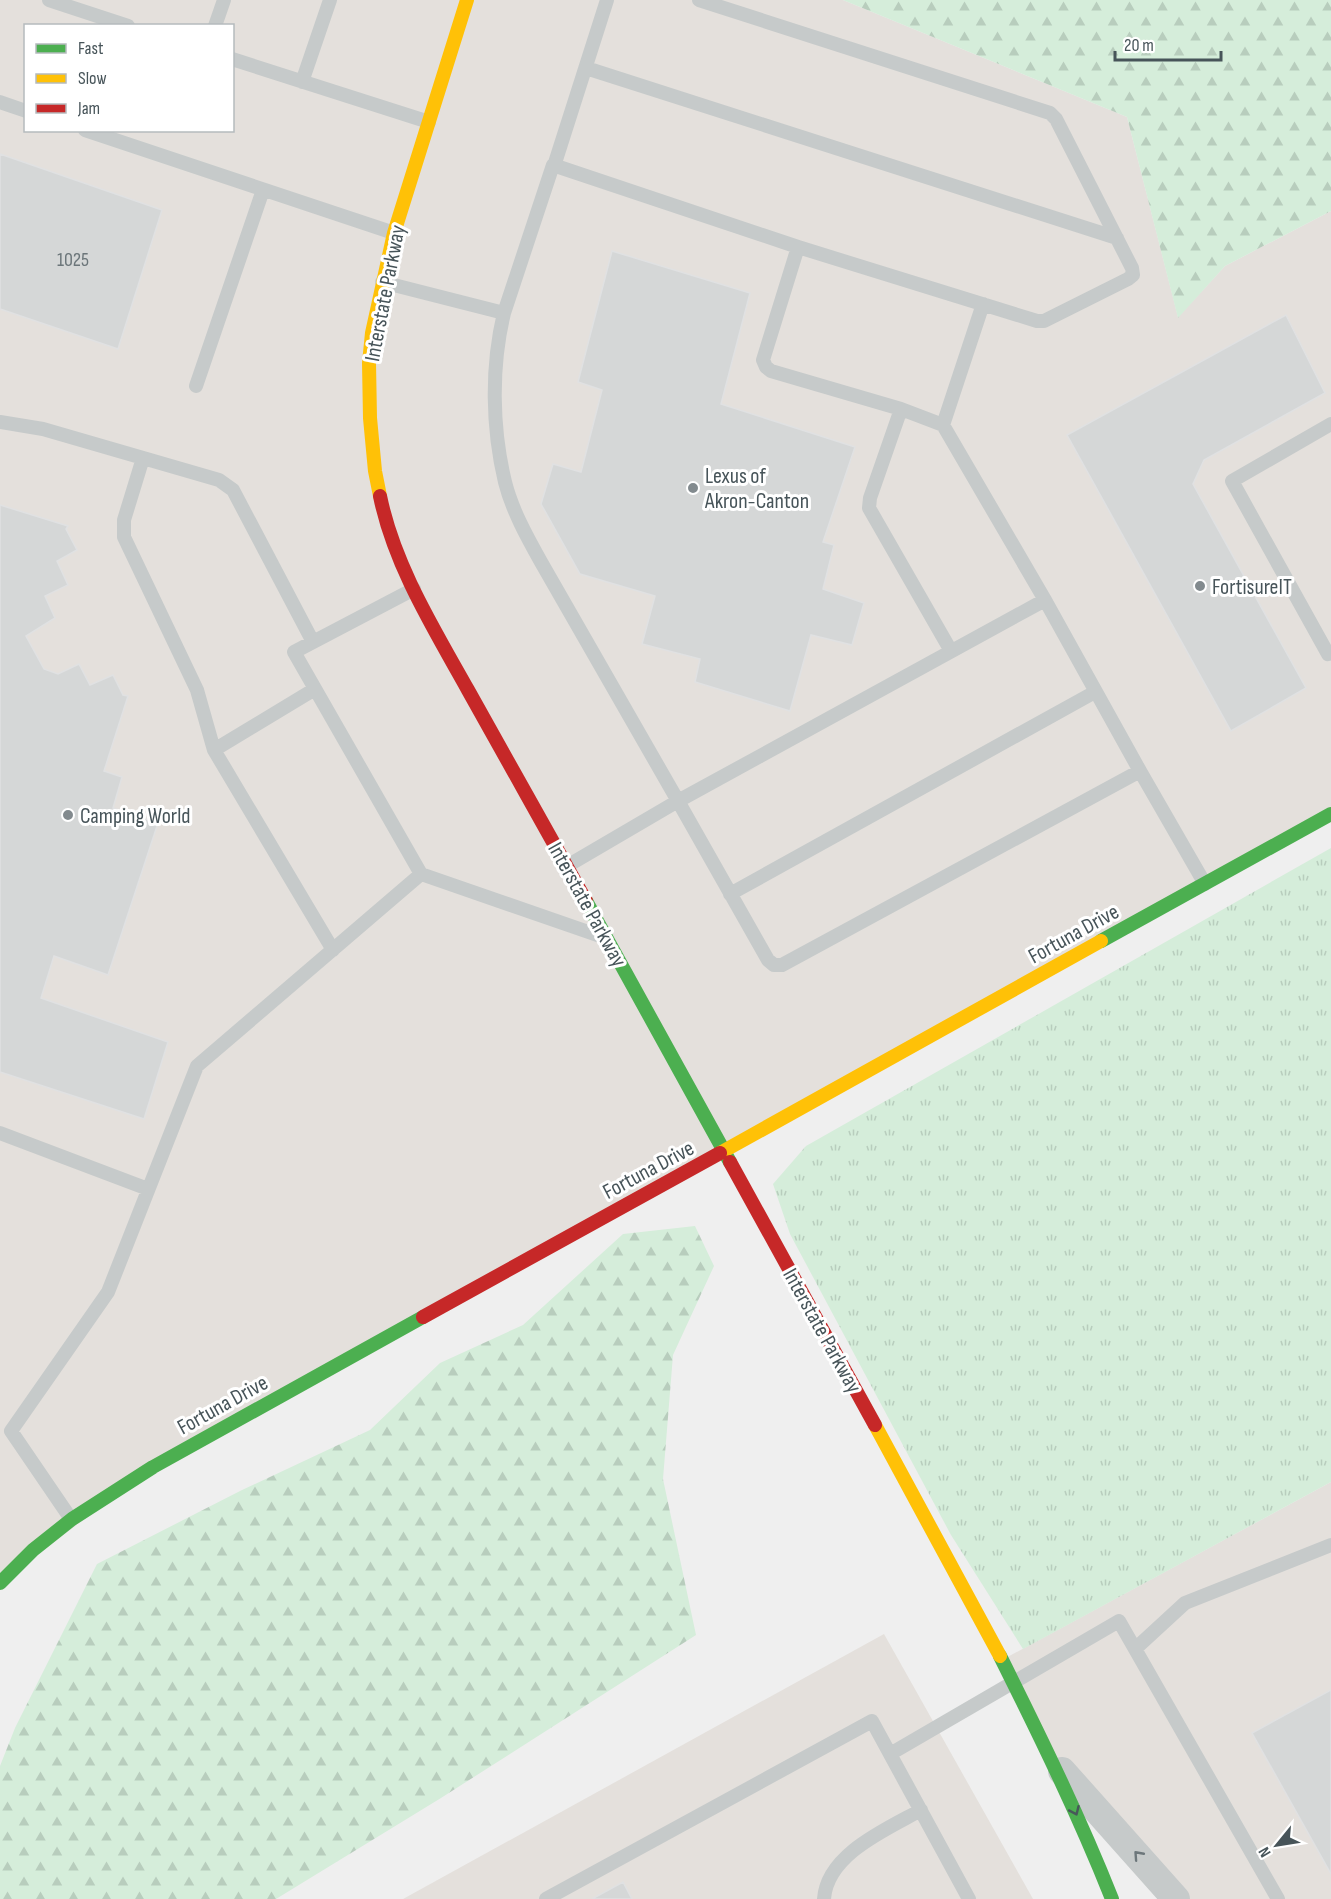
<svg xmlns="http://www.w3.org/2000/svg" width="1331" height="1899" viewBox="0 0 1331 1899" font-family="'Sofia Sans Condensed',sans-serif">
<defs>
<pattern id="grass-tufts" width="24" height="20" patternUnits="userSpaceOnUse" patternTransform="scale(1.5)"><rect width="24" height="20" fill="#d5edda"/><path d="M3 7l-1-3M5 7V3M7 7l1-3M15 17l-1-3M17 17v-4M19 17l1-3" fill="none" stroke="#b8cdbd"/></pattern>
<pattern id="forest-firs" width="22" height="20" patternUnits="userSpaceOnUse" patternTransform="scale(1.5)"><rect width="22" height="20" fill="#d5edda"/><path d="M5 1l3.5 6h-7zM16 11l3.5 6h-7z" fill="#b8cdbd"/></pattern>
</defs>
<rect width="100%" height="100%" fill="#efefef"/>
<path fill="#e4e0dc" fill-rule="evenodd" d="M0 0H843L1127 117 1178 317 1225 266 1331 211V814L153 1467 0 1583ZM26 26H232V130H26Z
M1331 1482V1899H1176L1051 1758 1002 1660Z
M884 1634 1033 1899H403Z"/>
<path fill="url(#grass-tufts)" d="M1331 848V1482L1023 1649 951 1535 790 1234 773 1184 806 1146Z"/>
<path fill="url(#forest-firs)" d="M843 0H1331V211L1225 266 1178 318 1127 117Z
M695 1226 714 1266 673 1355 663 1479 696 1635 441 1798 276 1899H0V1766L15 1728 97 1564 242 1490 370 1430 440 1363 523 1325 623 1234Z"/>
<path fill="#d5d7d7" stroke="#e0e1e2" stroke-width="1.5" d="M0 154 162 210 118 349 0 309Z
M612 251 750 293 721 404 855 447 823 542 834 545 823 589 864 603 852 645 811 635 790 711 695 682 700 659 642 644 655 596 580 574 541 504 553 464 581 472 602 390 578 382Z
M1286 315 1325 393 1204 460 1193 484 1306 688 1231 731 1067 435Z
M0 505 68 526 66 529 77 550 57 561 68 585 45 596 55 618 26 636 44 669 58 674 79 664 90 685 113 675 123 695 128 696 104 771 122 777 113 808 158 823 108 975 54 956 41 998 168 1042 144 1119 0 1072Z
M1331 1690V1874L1252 1733Z
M623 1882 632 1899H592Z"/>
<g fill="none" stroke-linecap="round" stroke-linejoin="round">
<path stroke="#c6caca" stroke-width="14" d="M49 0 128 26
M699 0 1050 113 1056 119 1132 268 1133 275 1128 279 1044 321H1037L798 247
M215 26 224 0
M232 59 429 122
M586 68 1117 238
M302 82 330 0
M0 102 26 111
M85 130 394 233
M554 166 607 0
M382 282 504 313 553 165 798 247 763 360 766 367 771 371 901 409 943 425 1045 600 1140 771
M504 313C491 367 492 428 505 482 512 510 527 537 541 562L678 801 1045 600
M196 386 263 190
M901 409 870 498 869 508 951 651
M0 422 43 429 219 480 233 490 313 642
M1331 424 1232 481 1328 654 1331 653
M943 425 983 304
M143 458 124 520V537L197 690 214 750 333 950
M414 589 294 652 421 874 600 936
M214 750 315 689
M567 866 678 801 768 960 774 965H782L1140 771 1205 884
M730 894 1095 692
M0 1133 148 1189
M71 1519 11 1431 108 1292 197 1066 421 874
M1135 1649 1185 1603 1331 1545
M890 1754 1119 1621 1278 1899
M546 1899 872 1721 969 1899
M824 1899C827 1854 887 1829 921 1810"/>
<path stroke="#c6caca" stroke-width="28" d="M1062 1771 1176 1899"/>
<path stroke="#4caf50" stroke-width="14" d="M586 901 730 1162
M1101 941 1331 814
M0 1583 33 1550 72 1519 153 1467 423 1317
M1000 1656C1040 1736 1079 1816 1112 1899"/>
<path stroke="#ffc107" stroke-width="14" d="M380 496 375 471 370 418 369 363 372 333 394 233 467 0
M720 1153 1101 941
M875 1425 1000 1656"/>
<path stroke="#c62828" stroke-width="14" d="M380 496C394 565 434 629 468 690 507 760 547 831 586 901
M730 1162 875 1425
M423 1317 720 1153"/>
</g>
<defs><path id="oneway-chevron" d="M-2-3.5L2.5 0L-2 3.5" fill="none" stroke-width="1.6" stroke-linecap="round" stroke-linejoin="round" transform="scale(1.5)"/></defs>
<use stroke="#475959" href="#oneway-chevron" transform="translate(1075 1811) rotate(66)"/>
<use stroke="#6d777b" href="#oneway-chevron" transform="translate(1138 1855) rotate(-132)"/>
<g fill="#828a8e" stroke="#fff" stroke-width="2">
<circle cx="693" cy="488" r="6"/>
<circle cx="1200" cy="586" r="6"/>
<circle cx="68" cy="815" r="6"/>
</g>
<g text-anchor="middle" stroke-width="6" stroke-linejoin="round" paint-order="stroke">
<g font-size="20" fill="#6c767a">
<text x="73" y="266">1025</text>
</g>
<g font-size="22" fill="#475459" stroke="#fff">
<text transform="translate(384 293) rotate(-79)" y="8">Interstate Parkway</text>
<text transform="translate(588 904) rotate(61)" y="8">Interstate Parkway</text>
<text transform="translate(1073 933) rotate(-29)" y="8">Fortuna Drive</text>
<text transform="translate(648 1169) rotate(-28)" y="8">Fortuna Drive</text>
<text transform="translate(823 1330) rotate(61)" y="8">Interstate Parkway</text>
<text transform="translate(222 1404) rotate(-29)" y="8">Fortuna Drive</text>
</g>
<g font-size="22" fill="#475459" stroke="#fff" text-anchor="start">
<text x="705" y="483">Lexus of<tspan x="705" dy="25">Akron-Canton</tspan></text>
<text x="1212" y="594">FortisureIT</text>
<text x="80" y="823">Camping World</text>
</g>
</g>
<rect x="24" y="24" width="210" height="108" fill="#ffffff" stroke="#b5bbbd" stroke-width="1.5"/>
<rect x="36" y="44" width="30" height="9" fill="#4caf50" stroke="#b5bbbd" stroke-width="1.5"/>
<text x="78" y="54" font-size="18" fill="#475459">Fast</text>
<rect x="36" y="74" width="30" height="9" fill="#ffc107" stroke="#b5bbbd" stroke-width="1.5"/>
<text x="78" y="84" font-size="18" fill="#475459">Slow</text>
<rect x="36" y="104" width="30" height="9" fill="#c62828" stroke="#b5bbbd" stroke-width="1.5"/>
<text x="78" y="114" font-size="18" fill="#475459">Jam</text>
<g transform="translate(1277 1845) rotate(240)" stroke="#ffffff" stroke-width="4.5" paint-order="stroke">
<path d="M0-4.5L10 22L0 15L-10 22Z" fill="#475459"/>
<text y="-9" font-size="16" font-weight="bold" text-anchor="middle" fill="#475459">N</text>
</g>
<path d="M1115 51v9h106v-9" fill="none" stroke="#475459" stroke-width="3"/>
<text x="1124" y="51" font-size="18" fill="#475459" stroke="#ffffff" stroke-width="4.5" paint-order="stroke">20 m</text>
</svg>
